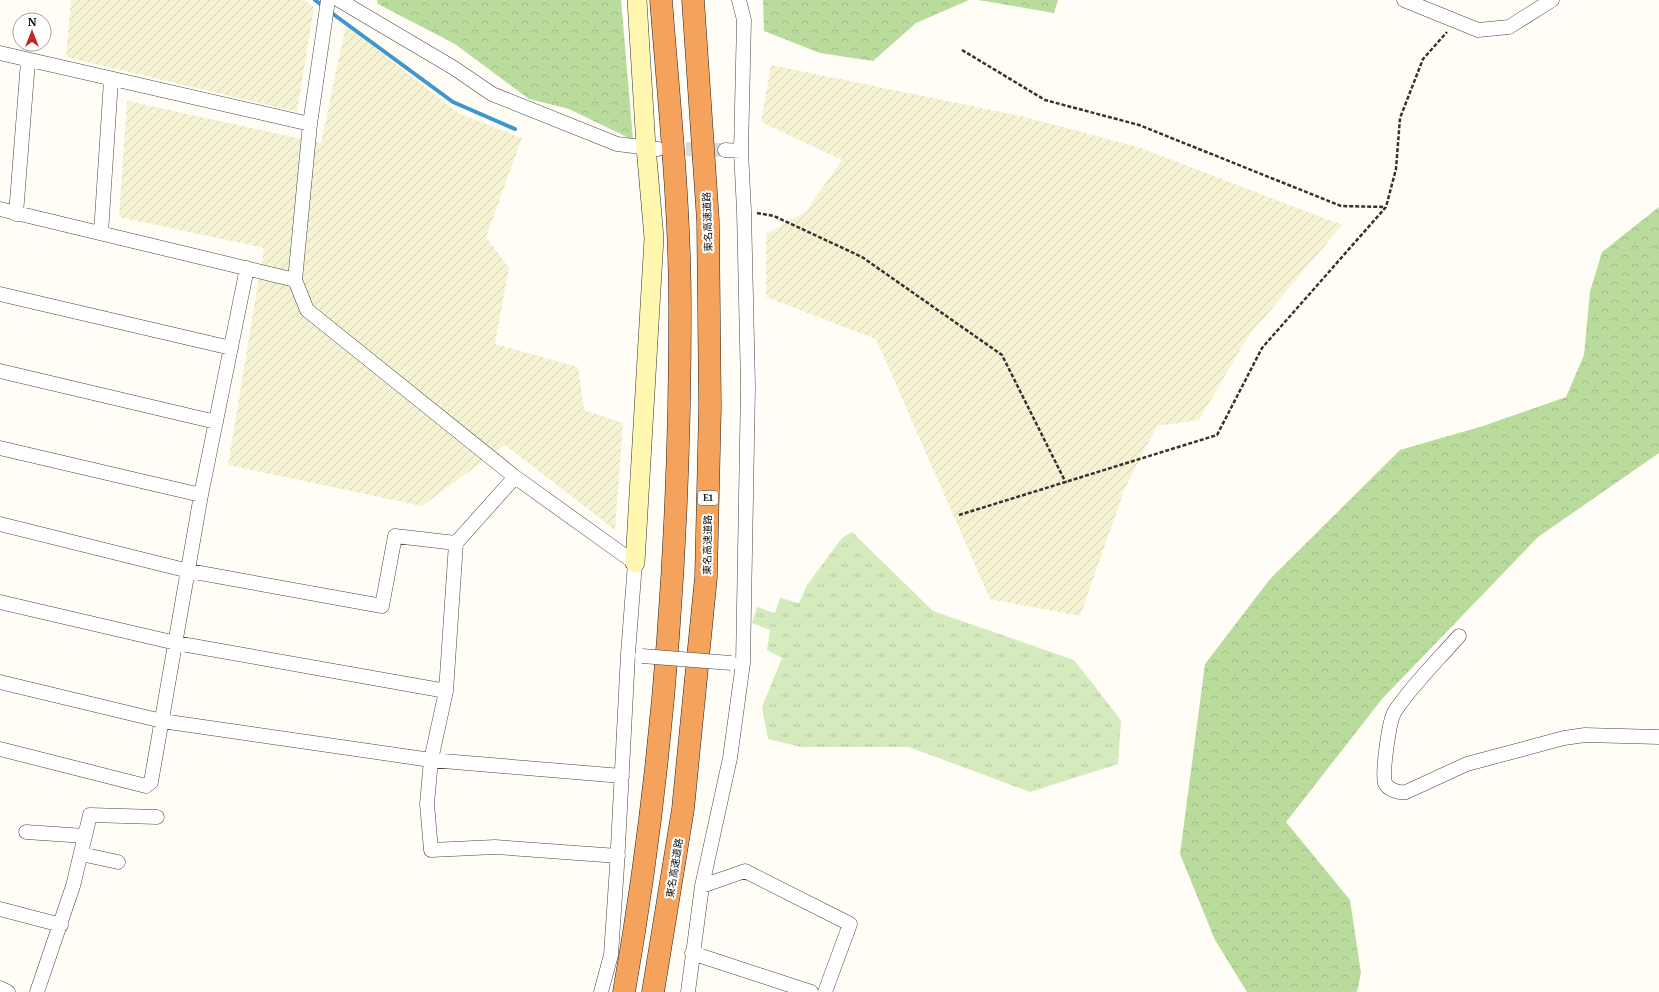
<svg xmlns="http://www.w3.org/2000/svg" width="1659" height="992" viewBox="0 0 1659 992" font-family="Merriweather,'Noto Sans JP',serif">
<defs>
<pattern id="farmland-furrows" width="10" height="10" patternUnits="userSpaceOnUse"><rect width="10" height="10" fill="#f6f3d4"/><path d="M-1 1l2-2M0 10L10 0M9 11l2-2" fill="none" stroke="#d2cfb5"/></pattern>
<pattern id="grass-tufts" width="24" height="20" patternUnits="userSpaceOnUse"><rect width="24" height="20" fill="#d5ebbd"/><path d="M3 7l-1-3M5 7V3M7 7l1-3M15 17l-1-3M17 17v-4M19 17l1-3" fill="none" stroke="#b6c8a1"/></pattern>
<pattern id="forest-crowns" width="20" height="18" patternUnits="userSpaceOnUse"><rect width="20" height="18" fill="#b9dc9c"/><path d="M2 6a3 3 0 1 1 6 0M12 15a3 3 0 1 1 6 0" fill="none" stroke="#9ebc85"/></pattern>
</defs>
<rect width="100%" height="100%" fill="#fffdf5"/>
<path fill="url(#farmland-furrows)" d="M71 0H304L314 7 297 112 66 57Z
M346 25 458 113 522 138 486 237 509 268 495 344 578 367 584 410 623 423 615 530 505 445 422 506 228 465 264 248 119 217 127 101 321 143Z
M771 65 1021 116 1138 147 1342 225 1247 338 1199 420 1157 426 1125 488 1080 616 990 599 876 339 766 297V234L806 211 842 160 761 122Z"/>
<path fill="url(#grass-tufts)" d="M852 532 933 611 1074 660 1121 720 1118 764 1030 792 909 747H801L768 739 762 707 782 658 767 650 770 630 752 623 757 607 775 613 780 598 799 603 807 585 842 538Z"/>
<path fill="url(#forest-crowns)" d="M377 0H621L633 140 569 109 529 99 455 44 378 4Z
M763 0H969L916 23 873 61 820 53 764 31Z
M978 0H1058L1054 13Z
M1659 207V453L1538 537 1382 699 1286 822 1350 900 1361 973 1357 992H1247L1215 940 1180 854 1205 664 1270 579 1400 450 1483 426 1566 397 1584 355 1590 292 1602 252Z"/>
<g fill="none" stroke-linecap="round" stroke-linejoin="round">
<path stroke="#3f96cf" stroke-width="4" d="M315 0 324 7
M329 11 453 102 515 129"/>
<path stroke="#dbdad3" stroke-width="14" stroke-dasharray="14 7" stroke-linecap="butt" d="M665 149 725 150"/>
<defs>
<path id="street" d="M328 0 310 124 295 280 307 310 515 477 635 563 628 654 617 866 611 955 601 992
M339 0 454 68 492 94 617 144 658 149
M1404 0 1478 30 1509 27 1552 0
M0 53 310 124
M725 150 741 151
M0 209 295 280
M16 214 28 61
M101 233 111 80
M0 294 231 348
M0 371 216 422
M0 448 201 495
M0 524 189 571 382 606 395 536 456 543
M0 602 176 643 446 691
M1459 636C1438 660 1413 684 1395 711 1389 720 1382 772 1385 783 1388 790 1399 793 1406 792L1467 764 1564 738 1585 735 1659 737
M0 682 162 721 431 760 446 691 456 543 515 477
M0 749 146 786 151 782 201 495 247 268
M26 832 85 836
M81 854 118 862
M618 856 495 847 431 850 427 804 431 760 622 776
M702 886 745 871 850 924 825 992
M0 909 61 925
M692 953 811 992
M0 988 8 992
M37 992 73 886 90 815 157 817
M688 992 702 886 730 758 743 663 748 386 744 211 741 151 744 20 739 0"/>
<path id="secondary" d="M635 563 654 238 646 147 637 0"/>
<path id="highway" d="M624 992C664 767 680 538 680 310 680 206 669 103 661 0
M653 992 683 809 706 577 710 407 708 221 693 0"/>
</defs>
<use href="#street" stroke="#444" stroke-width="15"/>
<use href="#secondary" stroke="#333" stroke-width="20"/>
<use href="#highway" stroke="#222" stroke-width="23"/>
<path stroke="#333" stroke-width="2.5" stroke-dasharray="4 2" stroke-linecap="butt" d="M962 50 1045 100 1139 125 1341 206 1385 207
M757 213 774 216 862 257 1002 355 1066 483
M959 515 1217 435 1262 348 1386 207 1396 169 1400 118 1423 59 1447 32"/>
<use href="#street" stroke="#fff" stroke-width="14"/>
<use href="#secondary" stroke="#fff6b0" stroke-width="19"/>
<use href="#highway" stroke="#f5a25d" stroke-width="22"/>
<defs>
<path id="street-bridge" d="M642 656 731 663"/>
</defs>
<use href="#street-bridge" stroke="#444" stroke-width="15" stroke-linecap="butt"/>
<use href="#street-bridge" stroke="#fff" stroke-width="14"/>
</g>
<g text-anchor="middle" stroke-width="4" stroke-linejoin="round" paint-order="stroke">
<rect fill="#fff" stroke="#585858" stroke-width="1" x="698" y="491" width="20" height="14" rx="3"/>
<g font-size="9" font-weight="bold" fill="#111">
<text x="708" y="501">E1</text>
</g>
<g font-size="10" fill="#111" stroke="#fff">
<text transform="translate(707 222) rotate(-92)" y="4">東名高速道路</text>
<text transform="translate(707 545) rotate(-89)" y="4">東名高速道路</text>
<text transform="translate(674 868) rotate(-81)" y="4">東名高速道路</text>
</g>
</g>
<g transform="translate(32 32)"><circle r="19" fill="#ffffff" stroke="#a0a0a0"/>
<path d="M0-3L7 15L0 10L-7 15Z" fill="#c4262e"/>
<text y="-6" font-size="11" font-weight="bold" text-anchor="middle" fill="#111111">N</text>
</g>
</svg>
